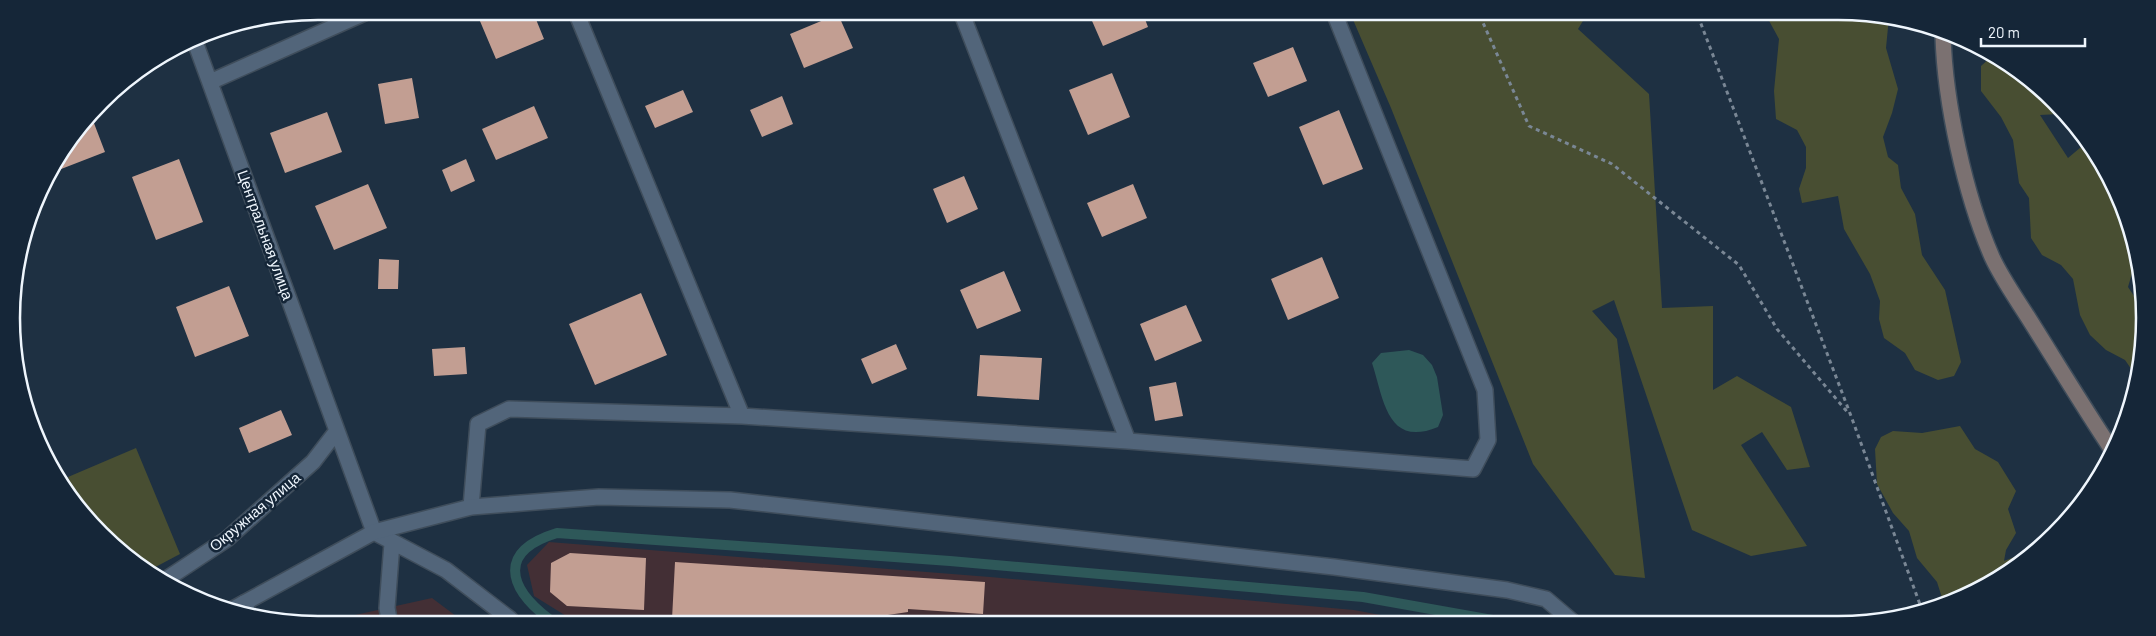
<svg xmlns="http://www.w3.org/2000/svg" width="2156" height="636" viewBox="0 0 2156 636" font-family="Barlow,sans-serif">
<rect width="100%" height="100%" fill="#1e3042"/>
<path fill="#432f35" d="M549 542 990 577 1354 610 1412 621 571 619 534 596 527 565Z
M432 598 460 619H337Z"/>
<path fill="#484e32" d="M1351 15 1586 16 1578 29 1649 94 1662 308 1713 306V390L1737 376 1791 407 1810 467 1787 470 1762 432 1741 445 1807 546 1751 556 1692 530 1614 300 1592 311 1617 339 1645 578 1615 575 1533 464 1391 108Z
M1767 17H1889L1886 48 1898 89 1892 113 1883 137 1888 157 1898 165 1901 188 1915 214 1922 255 1945 290 1961 362 1954 376 1938 380 1915 370 1905 353 1884 338 1879 319 1880 301 1870 274 1844 229 1838 196 1802 203 1799 189 1806 168V147L1797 130 1776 119 1774 91 1779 39Z
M1992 56 2009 63 2059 114 2040 115 2068 158 2087 142 2093 148 2135 249 2133 270 2128 287 2136 299 2139 314 2138 381 2134 373 2125 360 2106 350 2090 335 2080 315 2073 279 2061 265 2042 255 2031 238 2029 198 2019 183 2013 140 2001 117 1981 91V66Z
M1960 426 1975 449 1998 462 2016 491 2008 509 2016 533 2006 550 2004 561 2042 546 1956 601 1944 604 1937 582 1917 558 1909 531 1893 513 1877 484 1875 449 1881 437 1893 431 1922 433Z
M136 448 180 554 146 572 80 506 68 477Z"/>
<path fill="#2e5859" d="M1409 350 1423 355 1432 365 1437 377 1443 415 1438 427C1387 448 1384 400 1372 363L1381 353Z"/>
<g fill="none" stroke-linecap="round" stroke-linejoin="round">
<path stroke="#2e5859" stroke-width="10" d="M549 619C507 587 498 551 557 533L950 561 1363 597 1498 621"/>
</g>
<path fill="#c29e92" d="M482 12H533L544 39 496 59 477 14Z
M838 14 853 48 804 68 790 34Z
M1089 14H1143L1148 27 1103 46Z
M1293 47 1307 81 1268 97 1253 63Z
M1112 73 1130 117 1088 135 1069 90Z
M412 78 419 118 385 124 378 84Z
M683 90 693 112 655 128 645 106Z
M782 96 793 124 762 137 750 110Z
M534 106 548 138 496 160 482 129Z
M1339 110 1363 169 1323 185 1299 127Z
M327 112 342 152 285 173 270 133Z
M92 118 105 152 56 171 54 167Z
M179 159 203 222 156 240 132 177Z
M466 159 475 181 451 192 442 170Z
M964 176 978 209 947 223 933 189Z
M368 184 387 228 334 250 315 206Z
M1133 184 1147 218 1102 237 1087 203Z
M1322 257 1339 298 1288 320 1271 279Z
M379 259 399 260 398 289H378Z
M1004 271 1021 311 977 329 960 290Z
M229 286 249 336 195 357 176 307Z
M641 293 667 355 595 385 569 324Z
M1186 305 1202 341 1155 361 1140 324Z
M896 344 907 369 872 384 861 359Z
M465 347 467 374 434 376 432 349Z
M980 355 1042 358 1039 400 977 396Z
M1176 382 1183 416 1155 421 1149 387Z
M281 410 292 435 249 453 239 428Z
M570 553 646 558 644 610 567 606 550 592 551 563Z
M675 562 985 582 983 614 908 609V612L854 620 672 619Z"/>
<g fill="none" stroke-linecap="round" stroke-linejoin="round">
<defs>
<path id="service" d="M576 12 742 416
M962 14 1128 441
M471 507 478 424 509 409 742 416 1128 441 1473 469 1488 440 1485 390 1335 15
M374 532 446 570 510 619
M244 603 249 615
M389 619 387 608 392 543"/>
<path id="minor" d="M194 39 374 532
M210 82 369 11
M165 580 227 539 313 462 336 432"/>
<path id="tertiary" d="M233 609 374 532 471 507 599 497 730 500 1334 567 1507 590 1546 599 1573 622"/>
<path id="secondary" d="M1943 36C1945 103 1965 195 1992 257 2002 279 2018 301 2031 322 2058 365 2084 408 2112 450"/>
</defs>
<use href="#service" stroke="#3f4d5b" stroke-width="18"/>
<use href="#minor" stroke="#3f4d5b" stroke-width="18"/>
<use href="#tertiary" stroke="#3f4d5b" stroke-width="18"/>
<use href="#secondary" stroke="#3f4d5b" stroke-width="18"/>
<path stroke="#7a8795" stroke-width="3" stroke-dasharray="4 4" stroke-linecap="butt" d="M1480 16 1529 126 1612 164 1739 265 1777 329 1849 414
M1698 16 1851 416 1922 610"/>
<use href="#service" stroke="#52657a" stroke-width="15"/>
<use href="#minor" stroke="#52657a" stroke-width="15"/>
<use href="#tertiary" stroke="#52657a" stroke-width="15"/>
<use href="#secondary" stroke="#7b7171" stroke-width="15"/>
</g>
<g text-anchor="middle" stroke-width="5" stroke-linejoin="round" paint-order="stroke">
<g font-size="15" fill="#eff6fd" stroke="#152638">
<text transform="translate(265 235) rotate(70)" y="5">Центральная улица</text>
<text transform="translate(255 512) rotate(-40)" y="5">Окружная улица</text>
</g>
</g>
<path d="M0 0H2156V636H0ZM318 20H1838A298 298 0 0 1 2136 318V318A298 298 0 0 1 1838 616H318A298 298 0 0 1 20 318V318A298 298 0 0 1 318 20Z" fill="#152638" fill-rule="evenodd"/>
<path fill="none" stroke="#eff6fd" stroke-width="2.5" d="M318 20H1838A298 298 0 0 1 2136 318V318A298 298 0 0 1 1838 616H318A298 298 0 0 1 20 318V318A298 298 0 0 1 318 20Z"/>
<path d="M1981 38v8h104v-8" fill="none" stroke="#eff6fd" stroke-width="2.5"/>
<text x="1988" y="38" font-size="15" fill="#eff6fd" stroke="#152638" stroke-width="4" paint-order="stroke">20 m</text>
</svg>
